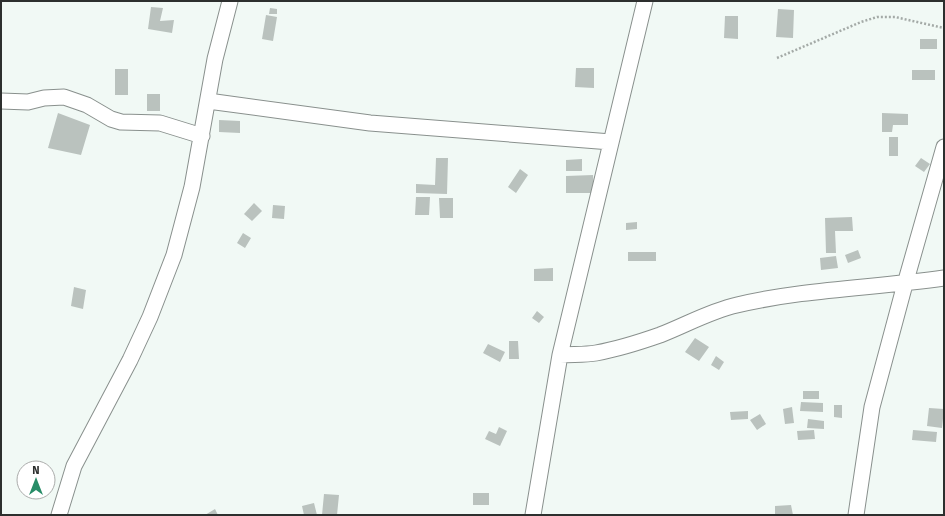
<svg xmlns="http://www.w3.org/2000/svg" width="945" height="516" viewBox="0 0 945 516" font-family="'Fira Sans',sans-serif">
<rect width="100%" height="100%" fill="#f1f9f5"/>
<path fill="#bac2be" d="M151 7 163 8 160 21 174 20 172 33 148 29Z
M270 8 277 9V14H269Z
M778 9 794 10 793 38 776 37Z
M266 15 277 17 273 41 262 39Z
M725 16H738V39L724 38Z
M920 39H937V49H920Z
M576 68H594V88L575 87Z
M115 69H128V95H115Z
M912 70H935V80H912Z
M147 94H160V111H147Z
M58 113 90 125 81 155 48 148Z
M882 113 908 114V125H893L892 132H882Z
M219 120 240 121V133L219 132Z
M889 137H898V156H889Z
M436 158H448L447 194 416 193V184L435 185Z
M921 158 930 164 924 172 915 166Z
M582 159V171H566V160Z
M520 169 528 175 516 193 508 187Z
M593 175 594 193H566V176Z
M416 197H430L429 215H415Z
M439 198H453V218H440Z
M254 203 262 211 252 221 244 214Z
M273 205 285 206 284 219 272 218Z
M852 217 853 231H835L836 253H826L825 218Z
M637 222V229L626 230V223Z
M243 233 251 238 245 248 237 243Z
M858 250 861 258 848 263 845 255Z
M628 252H656V261H628Z
M836 256 838 268 821 270 820 258Z
M553 268V281H534V269Z
M74 287 86 290 83 309 71 306Z
M537 311 544 317 539 323 532 318Z
M695 338 709 347 699 361 685 352Z
M509 341H518L519 359H509Z
M488 344 505 352 500 362 483 353Z
M716 356 724 362 719 370 711 365Z
M803 391H819V399H803Z
M801 402 823 403V412L800 411Z
M834 405H842V418L834 417Z
M792 407 794 423 785 424 783 409Z
M929 408 944 409 942 428 927 426Z
M748 411V419L731 420 730 412Z
M760 414 766 424 757 430 750 420Z
M808 419 824 421V429L807 428Z
M499 427 507 431 500 446 485 439 489 431 496 434Z
M814 430 815 439 798 440 797 431Z
M913 430 937 432 936 442 912 440Z
M473 493H489V505H473Z
M324 494 339 495 337 515H322Z
M314 503 317 515H304L302 506Z
M791 505 793 515H775V506Z
M215 509 218 515H205Z"/>
<g fill="none" stroke-linecap="round" stroke-linejoin="round">
<defs>
<path id="minor" d="M1 101 28 102 44 98 64 97 87 105 111 119 121 122 160 123 202 136
M208 101 370 123 611 142
M560 355C572 354 585 355 596 353 618 349 640 342 660 335 686 325 710 311 737 305 804 289 875 288 944 278
M59 515 74 466 130 360 150 317 174 255 192 187 215 59 230 1
M533 515 560 355 645 1
M856 515 872 407 905 284 944 147"/>
</defs>
<use href="#minor" stroke="#89908d" stroke-width="17"/>
<path stroke="#a4aaa7" stroke-width="2.5" stroke-dasharray="2 2" stroke-linecap="butt" d="M777 58 861 22 877 17H895L944 28"/>
<use href="#minor" stroke="#fff" stroke-width="15"/>
</g>
<rect width="945" height="516" fill="none" stroke="#2d2f2e" stroke-width="4"/>
<g transform="translate(36 480)"><circle r="19" fill="#ffffff" stroke="#abacab"/>
<path d="M0-3L7 15L0 10L-7 15Z" fill="#278c67"/>
<text y="-6" font-size="11" font-weight="bold" text-anchor="middle" fill="#2d2f2e">N</text>
</g>
</svg>
